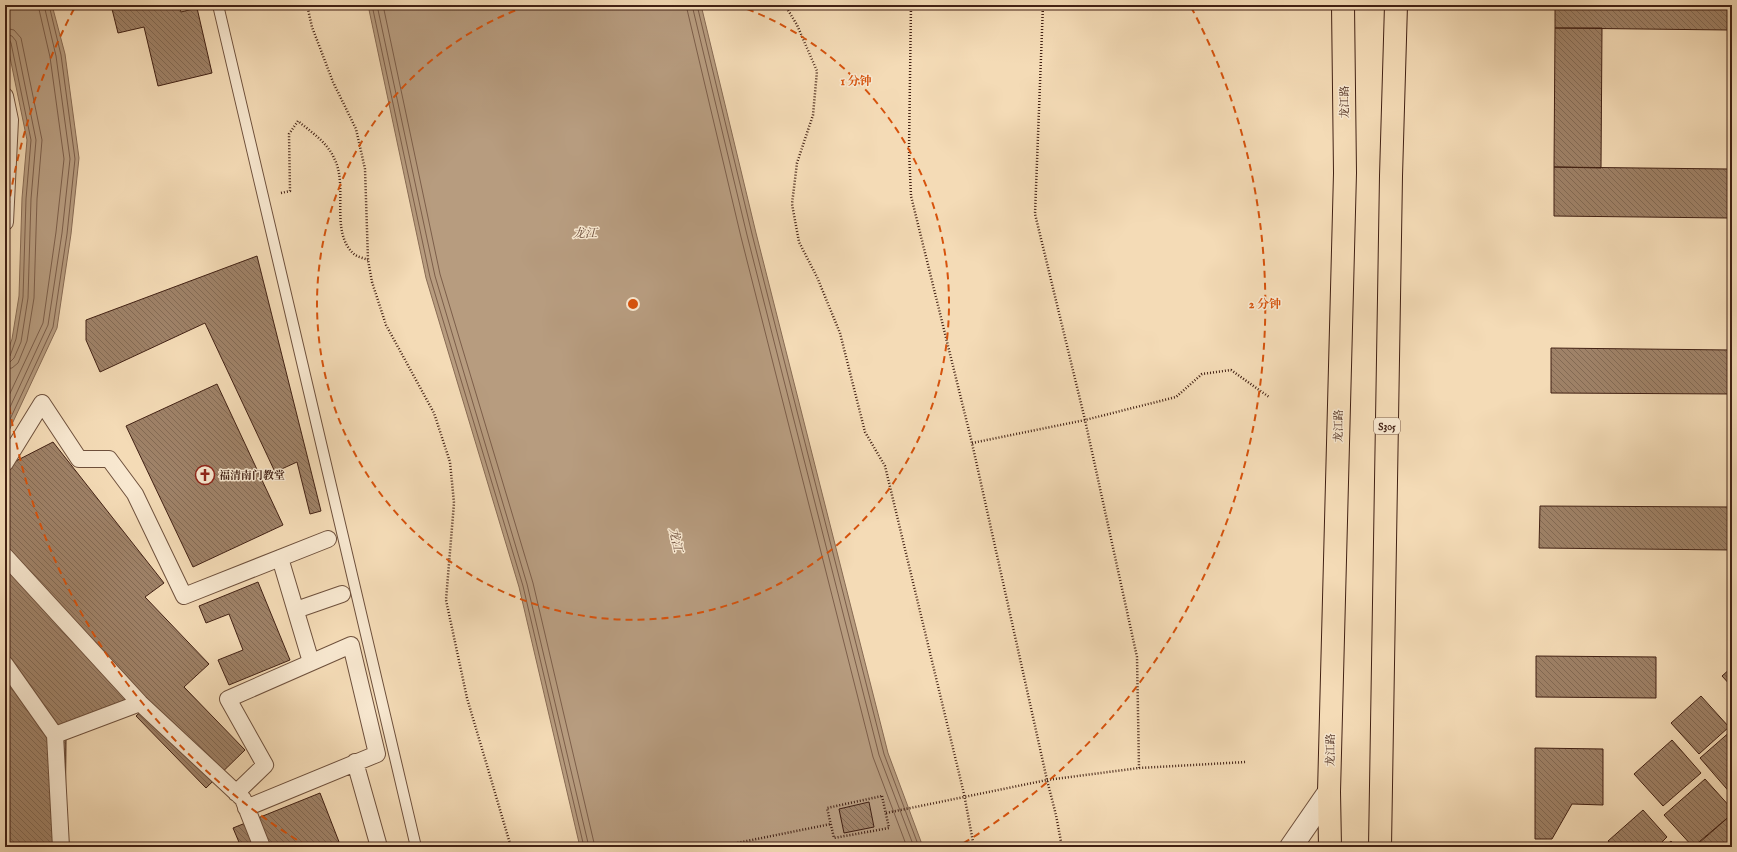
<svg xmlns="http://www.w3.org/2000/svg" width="1737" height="852" viewBox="0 0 1737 852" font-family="'IM FELL English','Noto Serif SC',serif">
<defs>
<pattern id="building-back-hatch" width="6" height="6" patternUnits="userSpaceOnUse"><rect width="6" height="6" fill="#9f8268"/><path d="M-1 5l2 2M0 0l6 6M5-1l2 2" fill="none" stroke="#836a54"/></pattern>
</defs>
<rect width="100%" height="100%" fill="#f4dbb6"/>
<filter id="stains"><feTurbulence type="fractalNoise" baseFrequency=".005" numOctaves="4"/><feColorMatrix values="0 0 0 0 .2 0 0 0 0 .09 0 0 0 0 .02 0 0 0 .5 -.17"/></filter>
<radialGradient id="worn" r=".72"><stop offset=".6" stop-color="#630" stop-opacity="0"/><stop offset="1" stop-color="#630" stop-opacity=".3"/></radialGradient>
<path fill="#b79c7f" stroke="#886b54" d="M5 5H52L65 54 79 158 71 234 57 328 5 439V358L12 339 19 296 22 198 27 140 5 33Z
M368 5H701L756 233 888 753 923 847H580L519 587 426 278Z"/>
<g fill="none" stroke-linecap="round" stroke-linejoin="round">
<path stroke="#7c5e4a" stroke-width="1" d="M372 5 430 277 523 586 584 847
M377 5 435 276 527 584 589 847
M383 5 440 274 533 583 595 847
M686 5 741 237 873 757 907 847
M692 5 747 235 879 755 914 847
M697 5 752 234 884 754 919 847
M5 28 14 30 21 38 42 140 37 199 34 298 27 341 18 363 12 368 5 369
M5 34 12 36 16 41 36 140 31 199 28 298 21 342 14 358 10 362 5 363
M5 39H9L11 43 31 140 26 199 23 297 16 339 10 356 5 358
M5 404 43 323 56 232 64 159 50 57 38 5
M5 418 48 325 62 233 70 159 56 56 44 5
M5 430 53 327 67 234 75 159 61 55 49 5"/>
</g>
<path fill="url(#building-back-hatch)" stroke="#422114" d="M111 5H179L181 12 197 8 212 73 158 86 144 27 118 33Z
M1555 5H1728V30L1555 28Z
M1555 28H1602L1601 168 1554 167Z
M1554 167 1728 169V218L1554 216Z
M257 256 321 511 310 514 297 462 275 472 205 323 100 372 86 340V320Z
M1551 348 1732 350V394L1551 393Z
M217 384 283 525 193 567 126 426Z
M53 442 164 583 145 597 209 664 184 687 245 750 206 788 136 716 147 706 66 739 65 847H5V477L12 463Z
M1540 506 1732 507V550L1539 548Z
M258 582 290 660 229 685 218 660 243 650 229 614 206 623 199 606Z
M1536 656 1656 657V698L1536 697Z
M1732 667V687L1722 676Z
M1701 696 1729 727 1699 754 1671 723Z
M1732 730V795L1700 758Z
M1672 740 1701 773 1663 806 1634 774Z
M1535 748 1603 749V805L1572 804 1552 839H1535Z
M1705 779 1732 809V814L1693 847 1664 815Z
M320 793 341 847H241L233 828Z
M869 802 874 827 844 833 839 809Z
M1643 810 1667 837 1657 847H1613L1608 841Z
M1732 814V843L1727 847H1702L1699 843Z
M1671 841 1677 847H1664Z"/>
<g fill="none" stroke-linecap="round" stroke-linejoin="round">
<defs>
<path id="service" d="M218 5 416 847"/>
<path id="pedestrian" d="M5 96 10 120 5 222
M5 463 42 403 79 459H109L135 494 184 596 328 539
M5 556 140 703 243 799 262 847
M280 558 311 662
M296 610 342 594
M5 664 55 735
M355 762 379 847
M236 793 265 765 228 699 351 645 377 754 246 808
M61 847 55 735 140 703"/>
<path id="tertiary" d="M1291 847 1329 792"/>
<path id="primary" d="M1330 847 1329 792 1345 173 1343 5
M1380 847 1391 176 1396 5"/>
</defs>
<use href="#service" stroke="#6e503c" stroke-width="12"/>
<use href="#pedestrian" stroke="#6e503c" stroke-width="18"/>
<use href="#tertiary" stroke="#6e503c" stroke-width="24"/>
<use href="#primary" stroke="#422114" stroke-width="24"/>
<path stroke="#422114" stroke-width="2.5" stroke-dasharray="1 2" stroke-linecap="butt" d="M307 5 312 27 333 82 356 129 365 169 368 260 372 282 386 325 434 413 450 462 454 503 446 600 467 698 511 847
M785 5 797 25 817 71 813 115 797 163 792 204 799 242 817 277 840 333 865 432 885 466 964 794 974 847
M911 5 909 151 911 196 972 443 1047 780 1056 815 1062 847
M1043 5 1035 214 1085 420 1137 657 1139 768
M281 193 290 191 289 134 298 121C311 132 327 142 334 158 349 186 329 232 354 254 357 257 364 258 368 260
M972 443 1085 420 1176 397 1202 374 1231 370 1269 397
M1047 780 1139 768 1246 762
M882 796 889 828 834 838 827 808Z
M717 847 831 824"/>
<use href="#service" stroke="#f8e8d0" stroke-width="10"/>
<use href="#pedestrian" stroke="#f8e8d0" stroke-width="16"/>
<use href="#tertiary" stroke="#f8e8d0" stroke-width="22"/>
<use href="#primary" stroke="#f4dbb6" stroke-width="22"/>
<path stroke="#422114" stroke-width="2.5" stroke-dasharray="1 2" stroke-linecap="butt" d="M886 813 1047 780"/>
</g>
<g fill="none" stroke="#d7530d" stroke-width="2" stroke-dasharray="7 5">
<path d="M736 5A316 316 0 1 1 530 5"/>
<path d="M307 846A632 632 0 0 1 5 376M5 232A632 632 0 0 1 75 7M1191 7A632 632 0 0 1 959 846"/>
</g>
<defs>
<symbol id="church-ring" viewBox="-11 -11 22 22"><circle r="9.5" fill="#f8e8d0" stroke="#8f2418" stroke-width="1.5"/><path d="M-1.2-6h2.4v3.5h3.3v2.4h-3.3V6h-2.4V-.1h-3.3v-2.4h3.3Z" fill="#8f2418"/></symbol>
</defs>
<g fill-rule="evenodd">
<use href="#church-ring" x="194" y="464" width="22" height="22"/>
</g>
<g text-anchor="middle" stroke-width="3" stroke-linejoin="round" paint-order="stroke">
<rect fill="#f8e8d0" stroke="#795d4c" stroke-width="1" x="1374" y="418" width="26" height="16" rx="3"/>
<g font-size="10" font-weight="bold" fill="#422114">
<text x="1387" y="430">S305</text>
</g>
<g font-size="11" fill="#422114" stroke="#f8e8d0">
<text transform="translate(1344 102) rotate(-90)" y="4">龙江路</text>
<text transform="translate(1338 426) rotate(-89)" y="4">龙江路</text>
<text transform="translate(1330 750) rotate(-89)" y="4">龙江路</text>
</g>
<g font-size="11" font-weight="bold" fill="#422114" stroke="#f8e8d0" text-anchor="start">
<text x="219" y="479">福清南门教堂</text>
</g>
<g font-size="12" font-style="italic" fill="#654634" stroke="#f8e8d0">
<text x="585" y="237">龙江</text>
<text transform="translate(676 540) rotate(78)" y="4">龙江</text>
</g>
</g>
<circle cx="633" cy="304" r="6" fill="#d7530d" stroke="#f8e8d0" stroke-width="2"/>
<g font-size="12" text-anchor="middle" font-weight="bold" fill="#d7530d" stroke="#f8e8d0" stroke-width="3" stroke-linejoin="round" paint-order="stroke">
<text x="856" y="85">1 分钟</text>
<text x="1265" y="308">2 分钟</text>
</g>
<rect width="1737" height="852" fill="none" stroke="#f4dbb6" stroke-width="20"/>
<rect x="6" y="6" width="1725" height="840" fill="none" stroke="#422114" stroke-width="2"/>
<rect x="10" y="10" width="1717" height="832" fill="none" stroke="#422114"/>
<rect width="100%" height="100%" filter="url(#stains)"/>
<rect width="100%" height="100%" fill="url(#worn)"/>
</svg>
